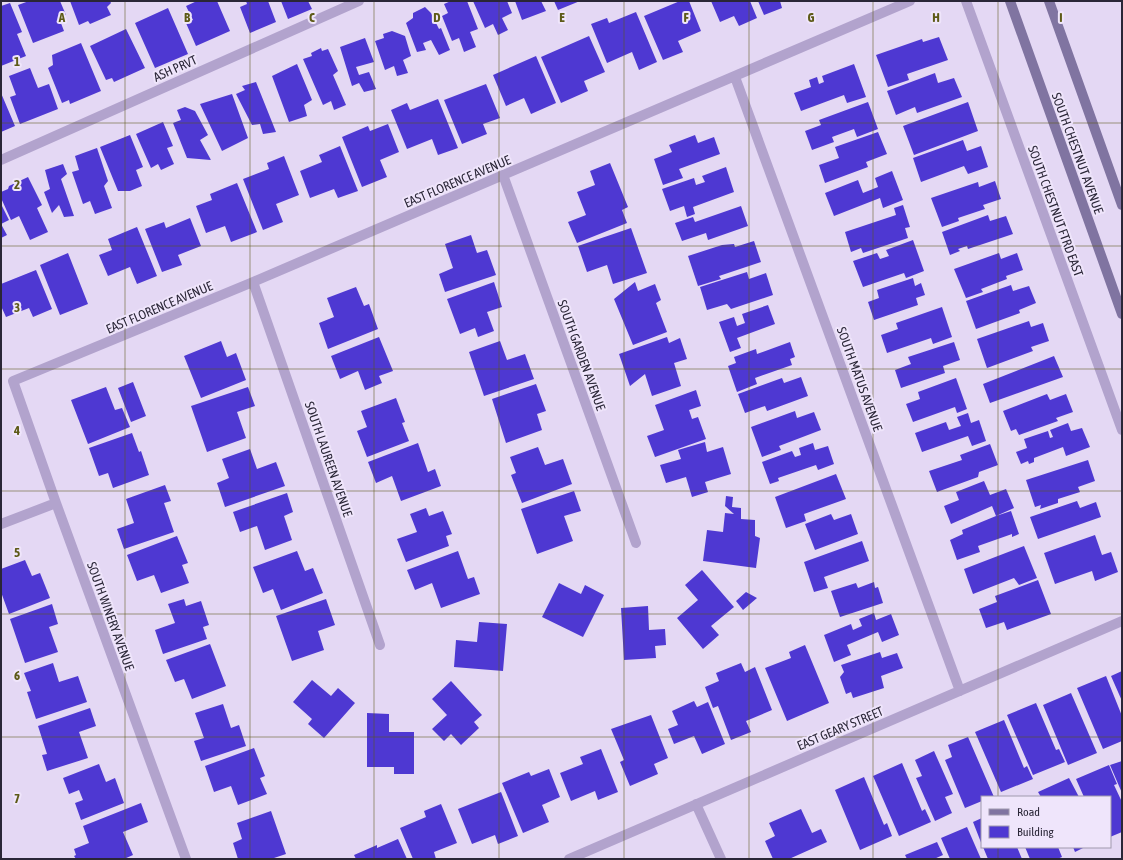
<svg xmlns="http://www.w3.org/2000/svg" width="1123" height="860" viewBox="0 0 1123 860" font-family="'Asap Condensed',sans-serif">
<rect width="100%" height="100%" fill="#e4d8f4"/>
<path fill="#4e38d2" d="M29 1H60L66 15 59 18 64 31 33 43 18 5Z
M70 1H110L111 3 107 7 111 15 90 24 88 21 79 25Z
M197 1H217L230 31 196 46 186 23 193 20 186 6Z
M246 1H268L276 22 250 33 240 7 247 4Z
M281 1H308L312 9 288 19Z
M451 1H467L478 29 470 32 476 47 464 52 459 38 452 41 442 16 448 13 444 4Z
M473 1H507L512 13 502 18 508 30 498 35 493 24 485 28Z
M515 1H541L546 11 522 20Z
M554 1H580L558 10Z
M680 1H689L701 31 678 41 683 52 663 60 644 16Z
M711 1H750L757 18 739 26 734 16 720 22Z
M758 1H780L782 8 764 15Z
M10 3 22 32 17 34 26 56 1 66V6Z
M425 7 431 13 439 29 441 28 450 50 439 55 431 40 423 43 426 50 417 52 406 23 413 18V13Z
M168 8 188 54 155 68 135 23Z
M636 12 657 62 639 70 632 52 607 63 591 24 607 18 609 23Z
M126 29 145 68 114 82 112 78 106 80 90 46Z
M392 31 405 36 411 56 403 60 408 73 397 76 394 66 385 70 375 41 384 38 383 34Z
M589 36 605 72 584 81 588 91 561 103 541 57Z
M939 37 948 60 907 74 909 80 888 87 876 55 922 39 923 42Z
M365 38 374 62 356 67 359 75 369 72 376 89 364 92 359 83 352 86 340 47Z
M81 43 101 91 70 104 69 100 62 103 48 68 53 65 52 55Z
M321 48 322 51 328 49 338 71 333 75 346 105 334 110 331 101 323 105 303 59 312 56 311 53Z
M536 56 556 103 531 114 524 98 506 106 493 75Z
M297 64 312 100 304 105 307 116 289 122 272 76Z
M854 64 866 97 847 103 844 95 801 111 794 93 811 87 809 80 817 77 819 84 824 82 822 76Z
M30 68 38 88 49 84 58 109 20 124 10 97 16 95 9 76Z
M935 73 938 83 954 78 962 97 917 113 915 107 896 115 887 91Z
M256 82 276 132 263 134 260 124 252 125 236 94 245 90 242 86Z
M486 84 500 118 483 124 487 134 462 144 444 100Z
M1 93 15 126 1 132Z
M232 94 248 138 222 151 200 104Z
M438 99 458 148 438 155 432 139 407 149 391 110 407 103 410 110Z
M868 102 878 129 857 137 854 129 832 137 834 142 812 150 805 131 821 125 819 120Z
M968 102 978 131 914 155 903 126Z
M185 107 195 111 208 135 200 140 211 160 187 158 173 123 181 120 177 110Z
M163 122 173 146 167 148 174 164 161 170 158 164 151 168 136 134Z
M388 124 399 152 380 160 387 177 362 187 342 137 368 126 370 131Z
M878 132 887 154 866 162 868 167 825 183 819 165 839 158 835 147Z
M130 135 143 167 136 170 142 186 130 191H118L100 147Z
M695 135 698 143 714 137 720 154 679 169 683 178 663 185 654 159 672 152 669 145Z
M963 140 967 151 981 146 988 167 968 174 964 166 921 182 913 158Z
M340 146 358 191 338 198 334 189 310 198 300 171 322 162 319 155Z
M97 148 108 181 104 186 112 208 95 214 90 201 83 204 72 172 79 170 75 156Z
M284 156 299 195 276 204 283 222 263 230 243 179 269 169 267 163Z
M610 163 628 207 622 210 627 223 577 243 568 222 586 215 577 192 595 185 590 171Z
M63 164 67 174 61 179 74 216 64 217 59 205 52 213 44 192 50 189 45 170Z
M726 167 734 192 693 207 695 214 687 217 684 206 670 211 662 189 694 178 696 185 705 182 702 176Z
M892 171 903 200 883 208 880 198 834 216 825 193 858 180 863 193 878 187 875 178Z
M28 177 42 205 37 208 48 232 30 240 19 216 11 220 1 198V192L8 189 9 186Z
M995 181 1001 199 983 205 985 209 958 218 959 221 942 227 931 198 978 182 979 187Z
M237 183 257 232 231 242 225 226 206 233 196 206 212 200 210 194Z
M1 204 9 220 1 224Z
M903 205 910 227 905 228 908 238 863 253 861 248 851 252 845 232 896 215 894 208Z
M741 206 748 226 708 240 706 233 682 241 675 223 693 217 695 222Z
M988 215 990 221 1006 216 1013 234 968 249 967 246 958 249 960 251 950 255 942 232Z
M190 218 201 246 178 255 182 265 162 272 145 229 164 222 166 228Z
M1 224 7 235 1 238Z
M137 227 157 276 137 284 130 267 108 276 99 255 112 250 108 239Z
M631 228 647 273 613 284 607 265 587 272 578 246Z
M471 235 477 253 487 250 496 275 445 292 439 274 453 268 445 244Z
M913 240 924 271 906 278 904 273 863 287 853 261 877 253 880 259 889 256 886 250Z
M754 241 761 262 719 276 721 279 698 286 688 256 722 245 734 244 735 247Z
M68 253 88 304 60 315 40 265Z
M999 253 1001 259 1017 253 1023 270 1006 276 1007 279 981 289 983 292 966 298 954 269Z
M36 270 52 309 33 317 29 308 6 317 1 306V284Z
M747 272 749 279 766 273 773 295 731 309 727 304 707 310 700 287Z
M913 278 915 286 921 283 925 295 916 298 918 305 874 320 868 302 879 298 877 290Z
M494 282 502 307 487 312 494 331 478 337 475 328 460 334 447 299Z
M635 282 638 291 655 284 661 300 656 303 667 332 633 345 614 299Z
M1011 285 1013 291 1029 286 1036 303 1019 310 1020 313 976 329 966 301Z
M356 287 364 306 369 304 378 329 328 349 319 323 334 317 327 298Z
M768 305 775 324 737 338 741 348 730 352 719 322 734 317 737 326 745 323 742 314Z
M942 307 952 337 933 344 931 338 887 353 881 335 898 329 896 323Z
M1029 321 1031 327 1043 323 1049 341 1031 347 1033 351 987 368 977 339Z
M379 337 393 371 379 376 382 383 365 390 358 371 340 379 331 356Z
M667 337 669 343 680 338 687 359 674 363 681 386 652 396 645 374 630 386 619 354Z
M221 341 227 357 236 353 246 380 201 398 184 356Z
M500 341 507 360 525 354 534 379 484 396 469 352Z
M790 342 795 357 790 359 792 365 755 378 757 384 737 392 728 366 736 363 734 357 756 349 757 354Z
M954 342 960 360 943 366 945 373 901 388 895 370 911 364 908 357Z
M1054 356 1063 377 990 403 983 384Z
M801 377 808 396 767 411 765 406 745 413 738 394 782 378 784 383Z
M956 378 967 409 957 413 955 407 913 422 906 404 920 399 918 392Z
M133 382 146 416 131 422 118 388Z
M536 384 546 411 537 414 542 430 506 443 492 399Z
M106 387 115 410 122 408 130 427 88 444 71 400Z
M248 387 255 406 237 412 246 438 207 452 191 406Z
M696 390 701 406 689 410 692 419 698 417 706 439 655 457 647 436 664 430 655 405Z
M1047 394 1050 400 1066 394 1073 412 1056 418 1058 421 1019 435 1016 429 1011 431 1003 411Z
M396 398 405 422 402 423 409 441 367 457 357 431 367 427 361 411Z
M795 411 797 418 814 412 821 430 779 446 781 450 762 457 751 427Z
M968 413 971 423 979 420 986 441 972 446 968 436 922 452 915 433 946 422 949 430 961 426 957 417Z
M1068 423 1071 431 1082 428 1090 447 1066 456 1063 447 1034 458V462L1029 464 1028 461 1021 464 1016 452 1027 448 1024 439 1048 431 1050 438 1053 437 1050 430Z
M132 433 139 452 141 451 149 475 113 488 108 473 99 476 89 448Z
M705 442 707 452 723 447 731 474 705 482 708 492 692 497 686 477 666 483 660 465 681 459 678 450Z
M418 443 428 472 435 469 441 486 401 501 392 476 376 483 368 462Z
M813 443 815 450 828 446 834 464 818 470 816 465 778 478 779 481 770 484 762 462 792 451 795 457 801 455 799 448Z
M990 444 998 465 979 472 978 477 937 492 929 471 962 460 960 455Z
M538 447 545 465 563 459 572 484 522 503 511 475 516 473 510 457Z
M250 449 257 469 276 462 285 486 225 507 217 483 229 478 222 459Z
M1088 460 1095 481 1078 487 1080 492 1058 499V503L1040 509 1041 505 1035 507 1026 480Z
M836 474 846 499 804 514 806 521 786 528 775 497Z
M984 481 990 495 1006 489 1014 508 996 516 992 506 951 524 944 506 959 500 956 492Z
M165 485 171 501 164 503 174 532 124 549 117 529 134 523 126 499Z
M574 491 581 511 564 516 573 541 537 554 521 509Z
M287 493 293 512 284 516 292 540 265 550 257 526 240 532 233 512Z
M726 496 733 497 732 507 741 508V519L755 520V536L760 538 756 568 703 561 707 530 723 532 725 513 734 514 725 506Z
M1077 501 1080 508 1096 502 1101 517 1038 539 1030 517Z
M426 508 429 516 443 511 452 534 446 536 449 546 406 562 397 539 417 532 410 514Z
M1011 511 1019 534 1012 537V534L978 546 980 552 957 560 950 540 963 534 962 530 996 516Z
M831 514 834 520 851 514 858 534 815 550 805 524Z
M1095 535 1102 555 1111 552 1118 572 1095 581 1092 571 1055 584 1044 553Z
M177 536 188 563 182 565 189 583 161 593 154 575 137 581 127 555Z
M862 541 869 561 824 577 828 588 814 592 804 562Z
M1024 546 1037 578 1019 585 1014 578 973 594 964 569Z
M297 551 305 571 313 568 323 593 281 610 273 589 263 593 253 567Z
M458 551 468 579 474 577 480 594 441 608 432 583 415 590 407 570Z
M25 560 32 576 40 573 50 598 9 614 1 592V569Z
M702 570 734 607 711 626 719 635 703 649 677 618 698 600 685 585Z
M1038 580 1051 614 1007 630 1004 622 986 628 979 609 997 602 995 596Z
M874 582 875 588 878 587 883 603 840 617 831 591 856 583 858 588Z
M559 583 581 594 585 585 604 595 583 637 542 617Z
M746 592 757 598 743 610 736 601Z
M184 599 186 606 201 601 209 625 203 627 207 639 163 654 155 630 175 623 168 604Z
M326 599 335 625 318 631 324 650 292 661 276 616Z
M52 604 58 624 49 627 58 652 25 663 10 619Z
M648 606 649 630 665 629 666 645 655 646 656 658 624 660 621 608Z
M874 613 876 620 891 614 899 635 882 642 878 632 847 645 851 655 834 662 824 635 851 624 853 630 862 626 859 619Z
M479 622 507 624 503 671 454 667 456 640 477 642Z
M210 644 226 686 192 699 184 679 175 682 166 660Z
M805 645 829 703 787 721 765 668 791 658 789 652Z
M880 652 882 658 897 653 903 668 881 676 884 688 853 698 851 692 846 694 840 677 844 672 841 665Z
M53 663 59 682 78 676 87 702 36 719 27 692 31 691 24 673Z
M741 663 745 672 755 667 772 710 746 721 751 732 731 740 718 706 713 708 705 687 719 681 716 673Z
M1122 671V701L1111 676Z
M1106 676 1122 716V741L1103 749 1077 688Z
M312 680 331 696 338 688 355 703 324 738 308 724 312 719 293 702Z
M451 681 482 715 474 722 479 728 461 745 451 734 444 741 432 729 447 715 432 699Z
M1071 693 1097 753 1068 765 1043 705Z
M694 701 697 707 708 702 725 744 702 754 694 736 674 744 668 729 678 725 672 711Z
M1036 703 1056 750 1059 749 1065 762 1033 775 1007 715Z
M223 704 231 728 239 725 246 746 201 761 194 741 204 738 195 713Z
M90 708 96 726 79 732 88 758 47 771 42 755 47 754 38 726Z
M367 713 389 714V732H414V774H394V767H367Z
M651 715 668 758 654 764 658 774 630 786 620 762 624 760 611 729Z
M1004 720 1024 768 1027 766 1033 779 1001 792 975 732Z
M968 737 994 797H982V801L965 808 945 760 952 757 948 745Z
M254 748 265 776 260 778 267 794 238 805 231 786 214 792 205 766Z
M601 749 618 792 598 800 595 791 571 801 560 773 583 764 580 757Z
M934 751 953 794 945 797 952 813 935 821 916 778 922 776 915 760Z
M1122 761V793L1110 765Z
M902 763 922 811 925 809 931 822 899 836 873 776Z
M99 764 106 782 115 778 124 803 81 820 75 803 83 800 79 790 69 794 63 778Z
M1109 765 1117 784 1114 785 1122 802V832L1110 837V797H1084L1076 779Z
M549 769 560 797 542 805 549 822 523 833 502 783 529 772 531 776Z
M864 777 884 825 887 823 892 836 860 850 835 790Z
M1069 778 1079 797H1041L1038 792Z
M501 792 518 836 498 844 495 835 472 844 458 809Z
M141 803 148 822 123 832 133 855 124 859H76L74 856 76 855 74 849 89 843 83 826Z
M441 804 457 843 434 852 436 859H413L400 828 426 817 424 811Z
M801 809 812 833 821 829 827 842 789 859H773L765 841 775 836 769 823Z
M271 811 286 854 271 859H238L233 843 242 839 237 823Z
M982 818V845L973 822Z
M967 827 981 859H950L941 838Z
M398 839 407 859H356L354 855 377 845V848Z
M937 842 943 855 934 859H907L905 855Z
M983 847H1017L1022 859H988Z
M1025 847H1058L1062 857 1057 859H1030Z
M1073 847H1085L1075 852Z"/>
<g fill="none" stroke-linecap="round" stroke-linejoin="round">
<path stroke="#b2a3cd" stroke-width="10" d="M966 1 1122 430
M735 77 960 691
M1 160 359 1
M503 175 636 543
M253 282 380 645
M1 524 56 503
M696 804 721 859
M186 859 56 503 13 381 253 282 910 1
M569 859 1122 621"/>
<path stroke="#8074a1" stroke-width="10" d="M1010 1 1122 314
M1049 1 1122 205"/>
</g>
<path fill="none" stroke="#5d5a17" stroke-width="1" stroke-opacity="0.55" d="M125 1V859M250 1V859M374 1V859M499 1V859M624 1V859M749 1V859M873 1V859M998 1V797M1 123H1122M1 246H1122M1 369H1122M1 491H1122M1 614H1122M1 737H1122M998 847V859"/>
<g text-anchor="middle" stroke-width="4" stroke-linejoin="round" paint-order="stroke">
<g font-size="13" fill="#2a2637" stroke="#efe5fb">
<text transform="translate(175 68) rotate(-24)" y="5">ASH PRVT</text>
<text transform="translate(1078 153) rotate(70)" y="5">SOUTH CHESTNUT AVENUE</text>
<text transform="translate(457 181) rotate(-23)" y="5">EAST FLORENCE AVENUE</text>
<text transform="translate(1056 211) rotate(70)" y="5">SOUTH CHESTNUT FTRD EAST</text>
<text transform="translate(159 307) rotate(-23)" y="5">EAST FLORENCE AVENUE</text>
<text transform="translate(582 355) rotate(70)" y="5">SOUTH GARDEN AVENUE</text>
<text transform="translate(860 379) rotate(70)" y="5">SOUTH MATUS AVENUE</text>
<text transform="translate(329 459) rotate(71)" y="5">SOUTH LAUREEN AVENUE</text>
<text transform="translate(111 616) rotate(70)" y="5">SOUTH WINERY AVENUE</text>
<text transform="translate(840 728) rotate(-23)" y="5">EAST GEARY STREET</text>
</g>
</g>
<g font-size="13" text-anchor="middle" font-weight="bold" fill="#5d5a17" stroke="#efe5fb" stroke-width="4" stroke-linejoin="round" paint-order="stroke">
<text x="62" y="22">A</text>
<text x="187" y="22">B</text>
<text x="312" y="22">C</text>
<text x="437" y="22">D</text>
<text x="562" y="22">E</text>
<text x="686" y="22">F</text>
<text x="811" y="22">G</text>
<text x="936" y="22">H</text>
<text x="1061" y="22">I</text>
<text x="17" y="66">1</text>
<text x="17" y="189">2</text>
<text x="17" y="312">3</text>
<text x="17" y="435">4</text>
<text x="17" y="557">5</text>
<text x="17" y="680">6</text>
<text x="17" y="803">7</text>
</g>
<rect width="1123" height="860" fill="none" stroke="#2a2637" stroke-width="4"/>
<rect x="981" y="796" width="130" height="52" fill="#efe5fb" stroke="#a099ad"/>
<rect x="989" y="809" width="20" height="6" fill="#8074a1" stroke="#a099ad"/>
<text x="1017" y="816" font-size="12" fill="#2a2637">Road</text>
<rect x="989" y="826" width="20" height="12" fill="#4e38d2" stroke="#a099ad"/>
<text x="1017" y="836" font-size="12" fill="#2a2637">Building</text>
</svg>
